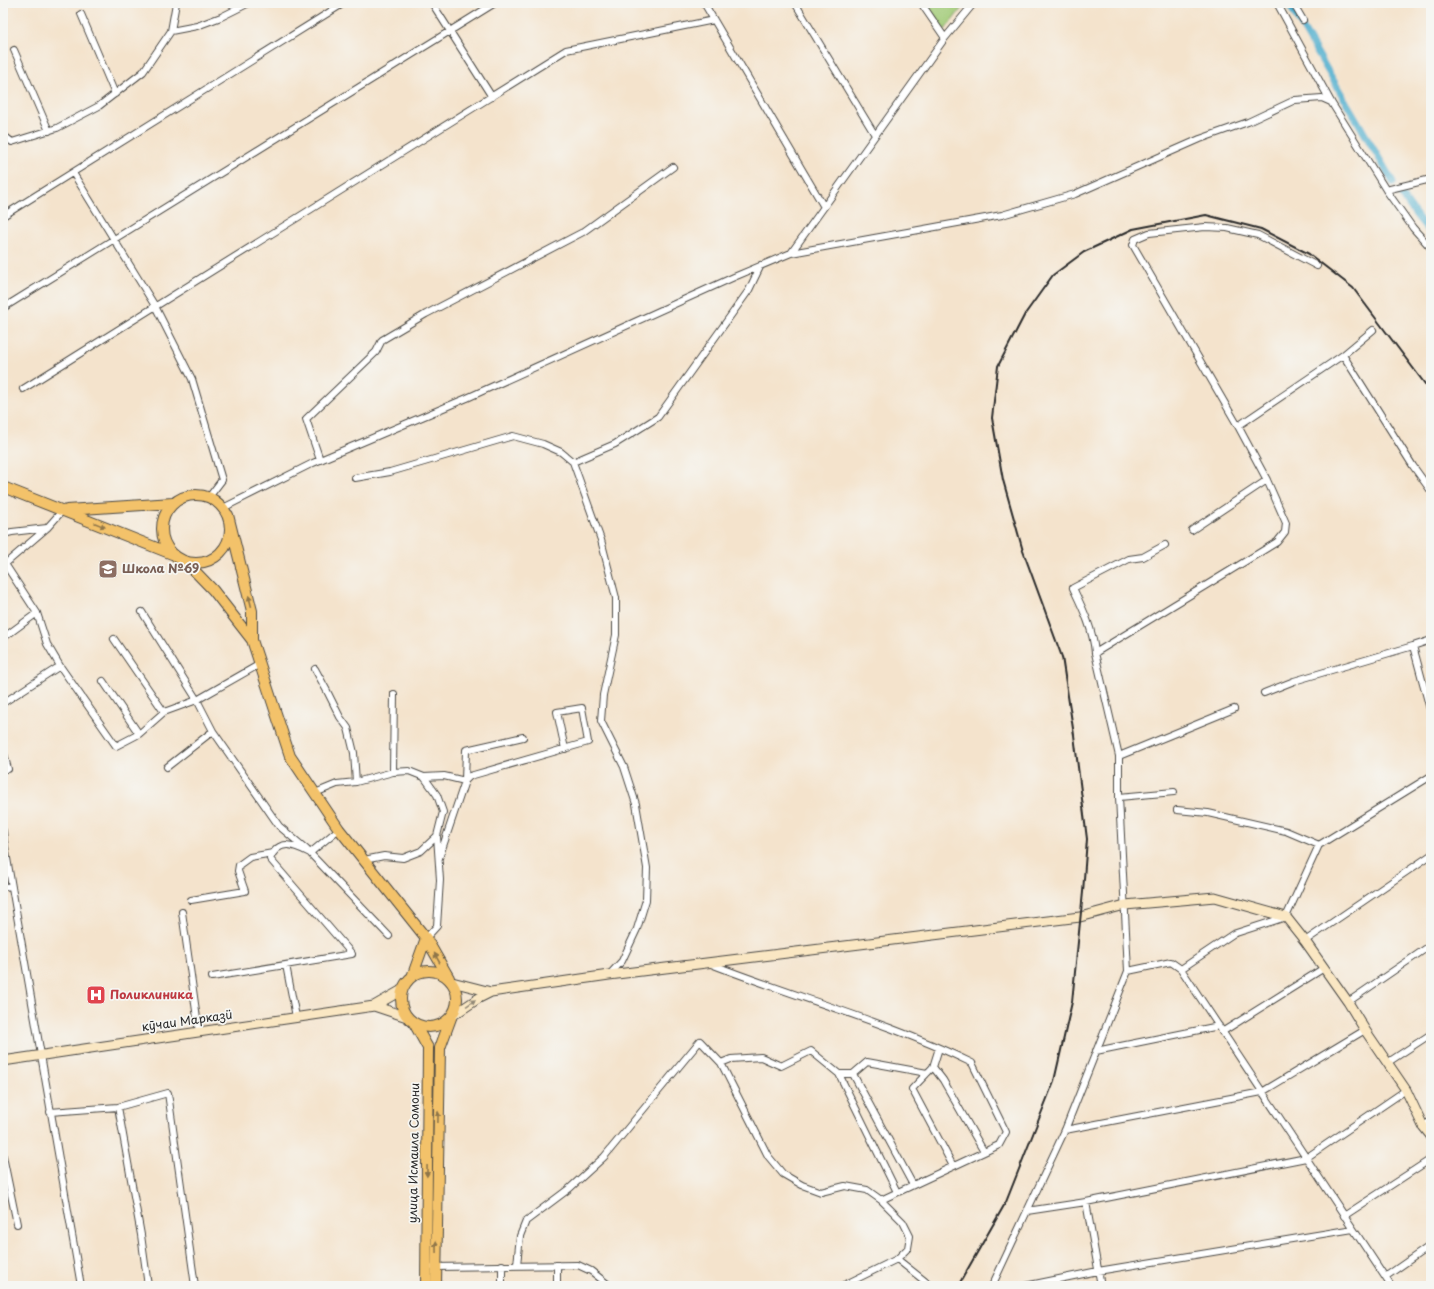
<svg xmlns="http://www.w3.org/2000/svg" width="1434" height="1289" viewBox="0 0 1434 1289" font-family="'Playpen Sans',sans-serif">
<rect width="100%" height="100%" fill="#f6f6f2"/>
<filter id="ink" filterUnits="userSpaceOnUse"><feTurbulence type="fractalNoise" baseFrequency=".025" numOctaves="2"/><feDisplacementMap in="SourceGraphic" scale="8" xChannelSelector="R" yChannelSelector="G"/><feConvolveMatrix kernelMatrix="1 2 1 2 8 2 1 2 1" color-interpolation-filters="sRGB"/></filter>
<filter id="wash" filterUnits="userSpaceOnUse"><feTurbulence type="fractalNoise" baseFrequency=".012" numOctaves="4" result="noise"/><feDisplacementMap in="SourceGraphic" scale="16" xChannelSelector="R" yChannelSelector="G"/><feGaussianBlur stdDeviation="0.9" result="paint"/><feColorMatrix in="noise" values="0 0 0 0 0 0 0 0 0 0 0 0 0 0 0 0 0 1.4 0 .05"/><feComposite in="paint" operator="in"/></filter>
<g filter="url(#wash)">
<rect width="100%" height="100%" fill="#f4e3cc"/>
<path fill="#a0ca76" stroke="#667a50" d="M926 3H966L944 31Z"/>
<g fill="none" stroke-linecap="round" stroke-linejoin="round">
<path stroke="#4faecd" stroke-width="7" d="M1288 3 1393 182
M1400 193 1419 219 1431 233"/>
</g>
</g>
<g filter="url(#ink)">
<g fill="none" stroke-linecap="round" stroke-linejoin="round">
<defs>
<path id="street" d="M432 3 492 97
M704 3 824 207
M795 3 875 135
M921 3 945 38
M1277 3 1331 102 1386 190 1413 228 1431 248
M1293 3 1303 20
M81 14 115 94
M171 31 176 3
M14 50 49 131
M3 135 12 142 57 128 99 106 143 72 171 31 197 26 221 17 249 3
M73 173 155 306 192 379 222 480 209 497
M1386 190 1431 179
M3 216 344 3
M791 253 945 38 974 3
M3 308 495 3
M1343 355 1373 330
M23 389 566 50 714 20
M1238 426 1343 355 1413 466 1431 491
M320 460 306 419 376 352 382 340 426 314 583 232 673 167
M355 478 390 472 513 436 543 444 561 452 573 462
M223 508 313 463 467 398 734 277 791 253 1002 215 1075 194 1200 139 1248 122 1295 100 1322 98 1331 102
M1192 530 1267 480
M3 534 12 532 47 528
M142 612 197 700 260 664
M3 638 37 613
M114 639 164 712 197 700 213 731 167 767
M1431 640 1413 646 1431 713
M1095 653C1093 629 1083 609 1073 588L1129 559 1143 557 1165 545
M60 666 116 746 139 734
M315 669 327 691 340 717 348 728 354 753 356 782 337 784 315 793
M103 681 139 734 164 712
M1264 693 1294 681 1413 646
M3 703 60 666 47 644 37 613 5 564 47 528 63 510
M213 731 279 826 306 849 389 936
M3 750 8 769H3
M1119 756 1095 653 1277 542 1285 532 1286 523 1267 480 1238 426 1133 245 1135 239 1149 233 1205 227 1227 228 1258 235 1317 266
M393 772 394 694
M424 777 444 776 465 781 466 750 523 737
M356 782 393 772 409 771 424 777 437 795 443 812 437 836 421 851 403 858 384 856 364 860
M1119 797V756L1234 709
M1177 810 1208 813 1286 831 1319 845
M3 831 4 841 81 1286
M439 858 465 781 470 776 588 742 582 708 557 712 565 749
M3 887 11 886
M191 900 245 891 238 871 239 865 250 857 273 853
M182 912 199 1032
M426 938 437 926 440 880 437 836
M1305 941 1431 855
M711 964C798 998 888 1022 972 1063L1006 1132 999 1145 881 1200
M286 965 296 1017
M1181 969 1233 934 1286 917 1319 845 1431 776
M1128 971 1171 962 1181 969 1391 1286
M609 975 622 961 637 929 646 900 647 868 636 804 624 767 601 721 603 695 616 635V598L601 540 573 462 615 444 658 417 749 290 761 265
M212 977 352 954 270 859C279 838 294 845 310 853L339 829
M1348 1002 1431 945
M1222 1032 1324 968
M939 1048 933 1067 912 1089 953 1166
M1096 1051 1219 1026
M721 1063 731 1059 761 1057 781 1066 811 1051 839 1074H853L867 1062 927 1073
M1387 1063 1431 1034
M933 1067 943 1080 984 1152
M839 1074 897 1192
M853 1074 913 1185
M118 1107 141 1235 148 1286
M50 1112 118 1107 168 1093 195 1286
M1423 1126 1431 1121
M1065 1130 1262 1092 1365 1030
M3 1156 17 1224
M1086 1202 1101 1286
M1027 1211 1086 1202 1306 1158 1406 1090
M1344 1216 1431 1159
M897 1259 931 1286
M517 1265 520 1236 526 1221 570 1188 604 1157 700 1041 721 1063 768 1156 783 1174 802 1185 821 1192 845 1186 867 1190 881 1200 903 1222 910 1236 908 1248 897 1259 842 1286
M434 1267 578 1265 591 1271 610 1286
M1385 1277 1431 1245
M502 1286V1265
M557 1286V1265
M992 1286 1065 1130 1128 971 1119 797 1174 792
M1025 1286 1098 1271 1353 1229"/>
<path id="secondary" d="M452 982 491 992
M374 1006 407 1017
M452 1016 479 998 491 992 609 975 1080 917 1125 905 1215 897 1286 917 1305 941 1348 1002 1365 1030 1406 1090 1423 1126 1431 1136
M3 1061 374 1006 402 990"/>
<path id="primary" d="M3 487 172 554
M162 529a34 34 0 1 1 68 0a34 34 0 1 1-68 0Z
M67 510 173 503
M228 515 252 611V640L290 756 339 829 426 938 449 978
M186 562 213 590 252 640
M401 999a28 28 0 1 1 56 0a28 28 0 1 1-56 0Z
M412 977 426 938
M414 1023 428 1048 426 1286
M436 1286 440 1048 451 1018"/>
</defs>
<use href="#street" stroke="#494743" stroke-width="8"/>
<use href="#secondary" stroke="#494743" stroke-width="11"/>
<use href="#primary" stroke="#494743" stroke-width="12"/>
<use href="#street" stroke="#fff" stroke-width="6"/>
<use href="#secondary" stroke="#fae7c3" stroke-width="9"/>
<use href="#primary" stroke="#f3c26a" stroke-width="10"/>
<path stroke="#2b2b2b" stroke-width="2" d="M958 1286 1006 1202 1054 1081 1072 1002 1083 892 1087 839 1074 735 1062 657 1023 551 1003 480 992 418 998 366 1025 314 1053 275 1084 252 1133 229 1206 215 1261 229 1309 254 1353 288 1431 392"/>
</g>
<defs><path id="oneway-solid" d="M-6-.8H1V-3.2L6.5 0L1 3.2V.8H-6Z"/></defs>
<g fill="#8f764a">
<use href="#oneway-solid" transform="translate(100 525) rotate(22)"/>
<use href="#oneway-solid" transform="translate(250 601) rotate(-104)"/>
<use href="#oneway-solid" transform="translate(437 958) rotate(-119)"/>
<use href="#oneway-solid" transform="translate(438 1117) rotate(-89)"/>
<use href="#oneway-solid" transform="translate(427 1171) rotate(91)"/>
<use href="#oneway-solid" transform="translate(436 1247) rotate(-91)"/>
</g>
<use fill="#928977" href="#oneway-solid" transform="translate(471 1003) rotate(-35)"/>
</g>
<defs>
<symbol id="school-square" viewBox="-11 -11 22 22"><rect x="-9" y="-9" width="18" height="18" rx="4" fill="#8d6e63" stroke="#f6f6f2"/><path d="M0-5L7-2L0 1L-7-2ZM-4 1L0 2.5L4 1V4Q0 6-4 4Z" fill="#fff"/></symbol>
<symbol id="hospital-square" viewBox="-11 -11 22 22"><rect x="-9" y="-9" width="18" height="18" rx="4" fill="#e0444e" stroke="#f6f6f2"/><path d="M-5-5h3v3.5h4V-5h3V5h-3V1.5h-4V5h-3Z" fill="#fff"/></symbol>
</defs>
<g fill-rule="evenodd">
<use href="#school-square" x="97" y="558" width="22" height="22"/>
<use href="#hospital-square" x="85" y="984" width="22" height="22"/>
</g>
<g text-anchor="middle" stroke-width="3.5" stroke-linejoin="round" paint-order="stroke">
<g font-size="12" font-weight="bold" fill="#785e54" stroke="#f6f6f2" text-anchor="start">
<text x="122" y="573">Школа №69</text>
</g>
<g font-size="12" font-weight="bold" fill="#be3a42" stroke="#f6f6f2" text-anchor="start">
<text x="110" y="999">Поликлиника</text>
</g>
<g font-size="12" fill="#2b2b2b" stroke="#f6f6f2">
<text transform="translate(187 1021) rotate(-8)" y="4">кӯчаи Марказӣ</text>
<text transform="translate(414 1153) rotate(-89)" y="4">улица Исмаила Сомони</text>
</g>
</g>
<rect width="1434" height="1289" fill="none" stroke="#f6f6f2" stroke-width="16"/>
</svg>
